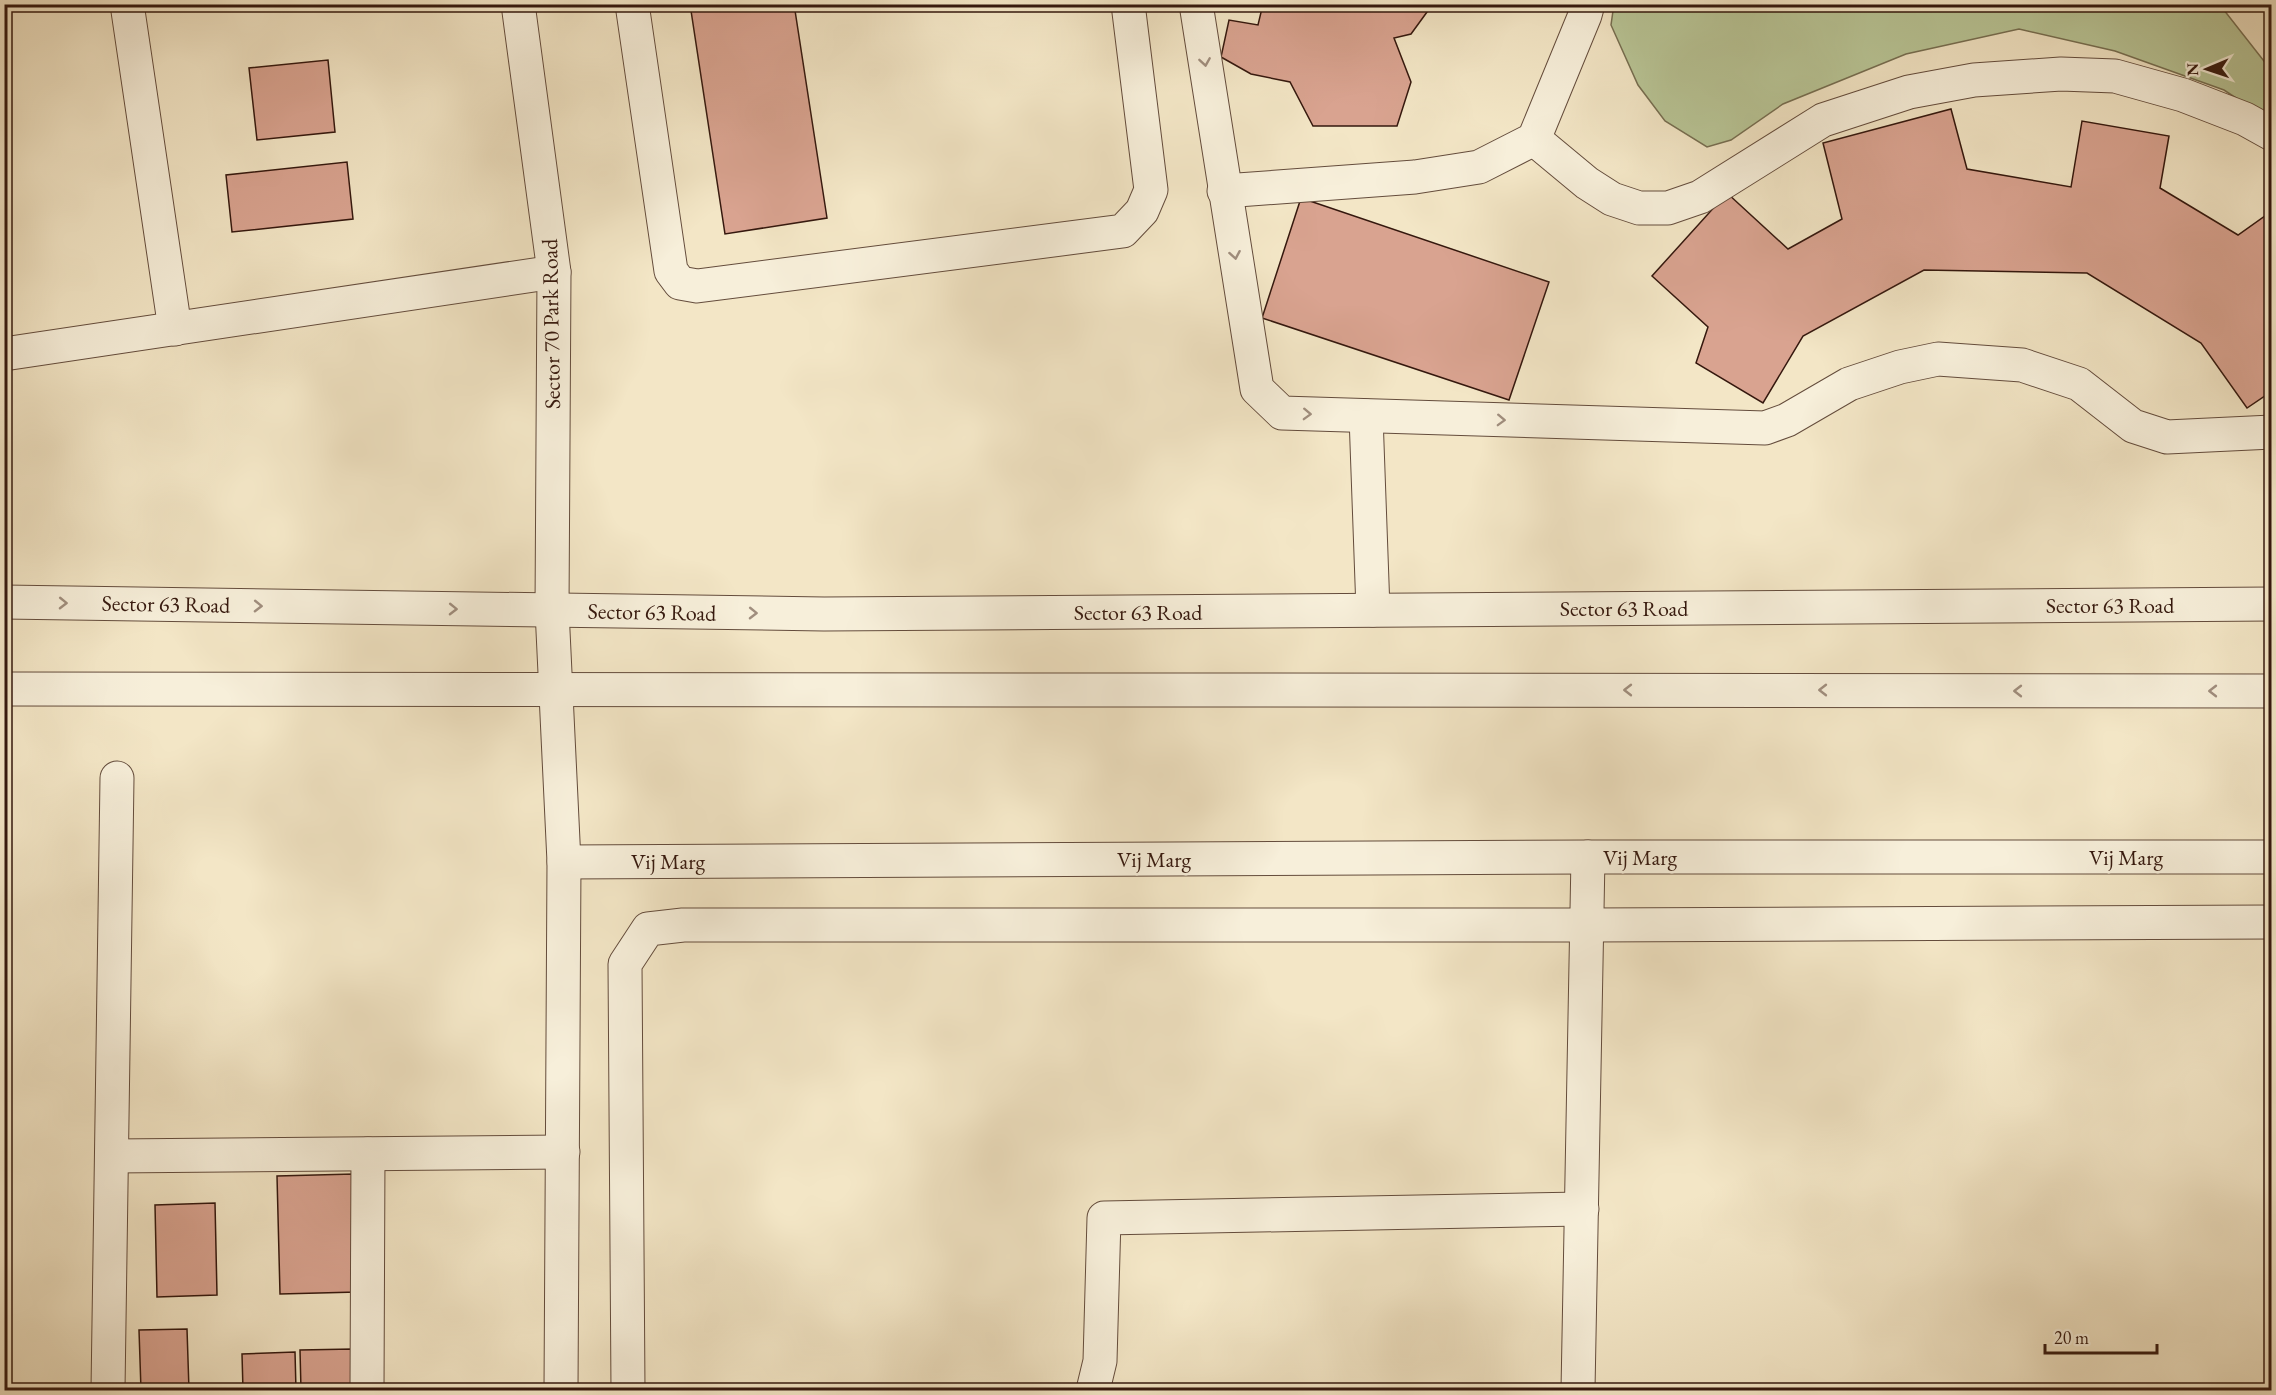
<svg xmlns="http://www.w3.org/2000/svg" width="2276" height="1395" font-family="'EB Garamond',serif">
<rect width="100%" height="100%" fill="#f3e6c6"/>
<filter id="stains"><feTurbulence type="fractalNoise" baseFrequency=".00333" numOctaves="4"/><feColorMatrix values="0 0 0 0 .2 0 0 0 0 .09 0 0 0 0 .02 0 0 0 .5 -.17"/></filter>
<radialGradient id="worn" r=".72"><stop offset=".6" stop-color="#630" stop-opacity="0"/><stop offset="1" stop-color="#630" stop-opacity=".3"/></radialGradient>
<path fill="#b9c697" stroke="#776f52" stroke-width="1.5" d="M1614,4L2220,5L2271,70V121L2224,90L2115,51L2019,29L1906,54L1783,104L1731,140L1707,147L1665,121L1638,85L1611,25Z"/>
<g fill="#d9a390" stroke="#35180e" stroke-width="1.5">
<path d="M690,4H794L827,218L725,234Z"/>
<path d="M1263,4H1425L1427,12L1411,34L1394,38L1411,82L1397,126H1313L1290,82L1251,74L1221,57L1229,20L1258,25Z"/>
<path d="M2266,4H2272V17L2263,10Z"/>
<path d="M328,60L335,132L257,140L249,68Z"/>
<path d="M1951,109L1967,169L2071,187L2082,121L2169,136L2160,188L2238,235L2272,211V391L2247,408L2201,343L2087,273L1924,270L1803,336L1763,403L1696,363L1708,327L1652,276L1727,193L1788,249L1842,219L1823,143Z"/>
<path d="M347,162L353,219L232,232L226,175Z"/>
<path d="M1301,198L1549,282L1509,400L1262,318Z"/>
<path d="M354,1174L357,1292L280,1294L277,1176Z"/>
<path d="M215,1203L217,1295L157,1297L155,1205Z"/>
<path d="M187,1329L189,1390H141L139,1330Z"/>
<path d="M353,1349L354,1390H301L300,1350Z"/>
<path d="M295,1352L296,1390H243L242,1354Z"/>
</g>
<g fill="none" stroke-linecap="round" stroke-linejoin="round">
<g stroke="#644c3c" stroke-width="35">
<g id="minor">
<path d="M127,4L175,329"/>
<path d="M518,4L554,272L552,610L564,862L561,1390"/>
<path d="M632,4L671,271L680,283L697,286L1123,231L1142,211L1151,190L1128,4"/>
<path d="M1196,4L1257,389L1282,413L1765,428L1787,420L1849,384L1900,367L1938,359L2022,365L2079,384L2133,426L2167,437L2272,432"/>
<path d="M1534,139L1587,183L1612,199L1639,208H1668L1700,197L1823,120L1909,92L1974,80L2061,74L2115,76L2183,95L2245,119L2272,134"/>
<path d="M1224,191L1415,177L1479,167L1534,139L1585,15L1588,4"/>
<path d="M4,354L554,272"/>
<path d="M1366,416L1373,610"/>
<path d="M4,602L824,614L2272,604"/>
<path d="M4,689L2272,691"/>
<path d="M564,862L1588,857H2272"/>
<path d="M113,1156L563,1152"/>
<path d="M108,1390L117,778"/>
<path d="M367,1390L368,1154"/>
<path d="M628,1390L625,964L648,929L683,925H1588L2272,922"/>
<path d="M1093,1390L1100,1361L1104,1218L1582,1209"/>
<path d="M1578,1390L1588,857"/>
</g>
</g>
<use href="#minor" stroke="#f7efda" stroke-width="33"/>
</g>
<defs><path id="oneway-chevron" d="M-2-3.5L2.5 0L-2 3.5" fill="none" stroke-width="1.6" stroke-linecap="round" stroke-linejoin="round" transform="scale(1.5)"/></defs>
<g stroke="#a08e7e">
<use href="#oneway-chevron" transform="translate(1205 62) rotate(81)"/>
<use href="#oneway-chevron" transform="translate(1235 255) rotate(80)"/>
<use href="#oneway-chevron" transform="translate(1307 414) rotate(2)"/>
<use href="#oneway-chevron" transform="translate(1501 420) rotate(2)"/>
<use href="#oneway-chevron" transform="translate(63 603) rotate(1)"/>
<use href="#oneway-chevron" transform="translate(258 606) rotate(1)"/>
<use href="#oneway-chevron" transform="translate(453 609) rotate(1)"/>
<use href="#oneway-chevron" transform="translate(753 613) rotate(1)"/>
<use href="#oneway-chevron" transform="translate(1628 690) rotate(-180)"/>
<use href="#oneway-chevron" transform="translate(1823 690) rotate(-180)"/>
<use href="#oneway-chevron" transform="translate(2018 691) rotate(-180)"/>
<use href="#oneway-chevron" transform="translate(2213 691) rotate(-180)"/>
</g>
<g text-anchor="middle" dominant-baseline="central" stroke-width="5" stroke-linejoin="round" paint-order="stroke">
<g font-size="22" fill="#35180e" stroke="#f7efda">
<text transform="translate(551 324) rotate(-91)">Sector 70 Park Road</text>
<text transform="translate(166 604) rotate(1)">Sector 63 Road</text>
<text x="2110" y="605">Sector 63 Road</text>
<text x="1624" y="608">Sector 63 Road</text>
<text transform="translate(652 612) rotate(1)">Sector 63 Road</text>
<text x="1138" y="612">Sector 63 Road</text>
<text x="1640" y="857">Vij Marg</text>
<text x="2126" y="857">Vij Marg</text>
<text x="1154" y="859">Vij Marg</text>
<text x="668" y="861">Vij Marg</text>
</g>
</g>
<rect width="2276" height="1395" fill="none" stroke="#f3e6c6" stroke-width="24"/>
<rect x="6" y="6" width="2264" height="1383" fill="none" stroke="#35180e" stroke-width="3"/>
<rect x="12" y="12" width="2252" height="1371" fill="none" stroke="#35180e" stroke-width="1.5"/>
<g transform="translate(2207 69) rotate(268)" stroke="#f7efda" stroke-width="4.5" paint-order="stroke">
<path d="M0-4.5L10 22L0 15L-10 22Z" fill="#35180e"/>
<text y="-9" font-size="16" font-weight="bold" text-anchor="middle" fill="#35180e">N</text>
</g>
<path d="M2045 1344v9h112v-9" fill="none" stroke="#35180e" stroke-width="3"/>
<text x="2054" y="1344" font-size="18" fill="#35180e" stroke="#f7efda" stroke-width="4.5" paint-order="stroke">20 m</text>
<rect width="100%" height="100%" filter="url(#stains)"/>
<rect width="100%" height="100%" fill="url(#worn)"/>
</svg>
